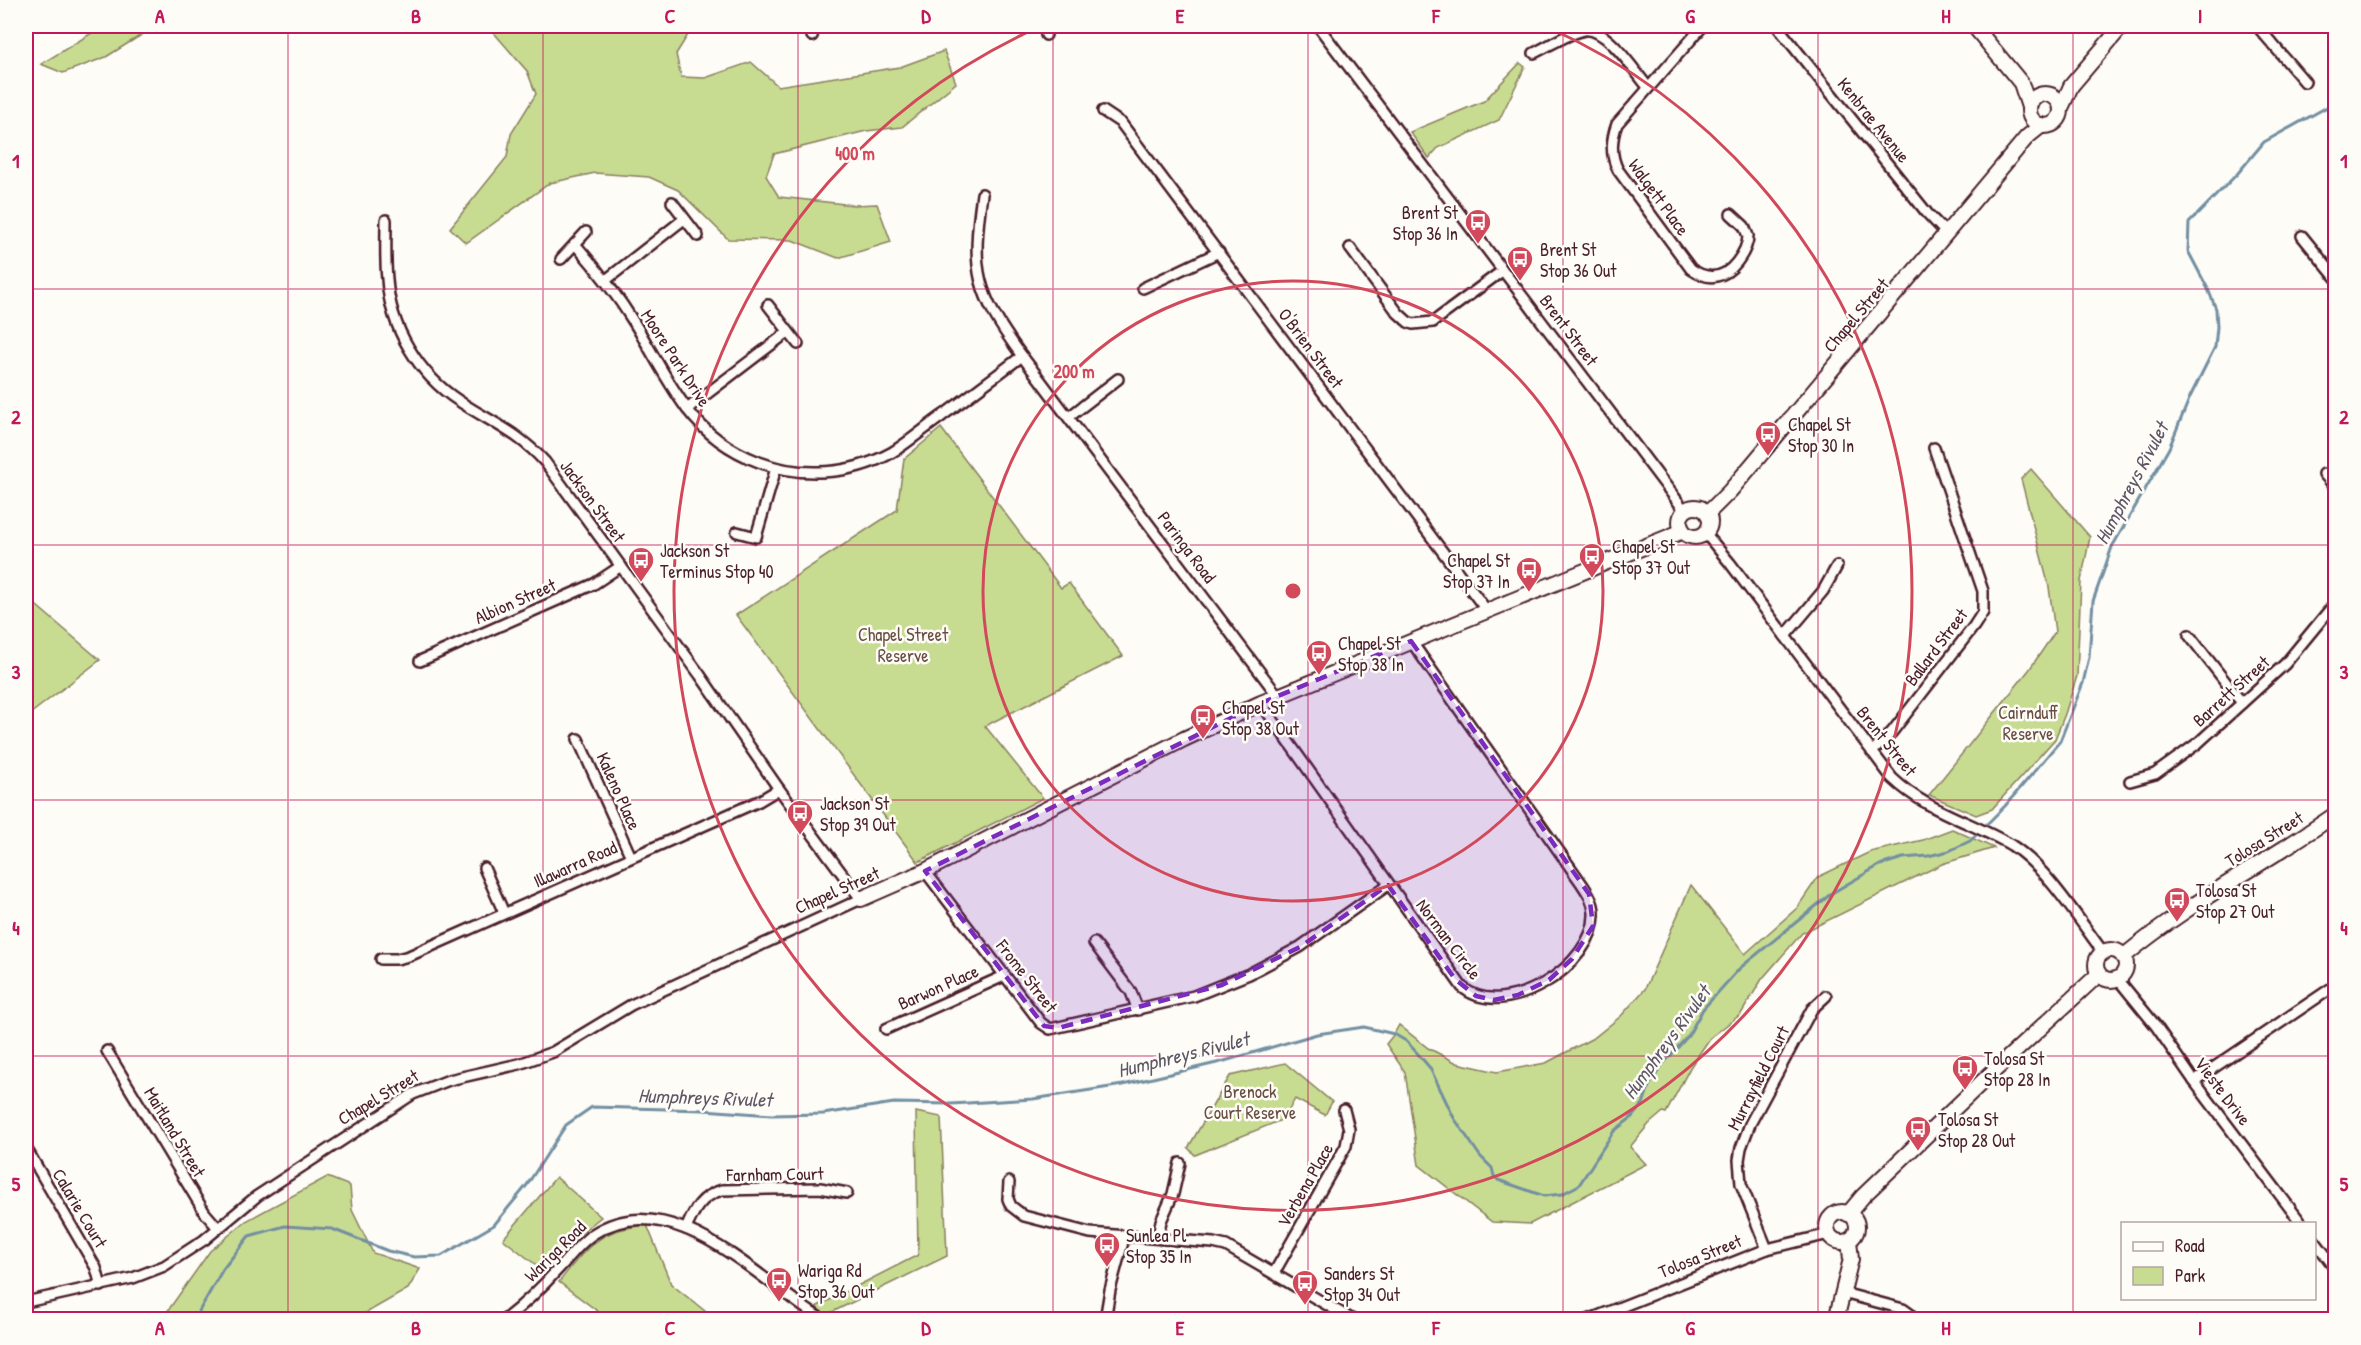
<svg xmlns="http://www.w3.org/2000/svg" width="2361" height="1345" font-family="'Patrick Hand',sans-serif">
<rect width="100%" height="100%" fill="#fdfcf7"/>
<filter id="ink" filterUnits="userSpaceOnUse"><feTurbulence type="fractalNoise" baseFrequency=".0167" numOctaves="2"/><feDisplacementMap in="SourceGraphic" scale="12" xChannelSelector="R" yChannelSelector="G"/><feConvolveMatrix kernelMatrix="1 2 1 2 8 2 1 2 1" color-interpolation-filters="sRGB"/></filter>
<g filter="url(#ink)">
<g fill="#c8dc91" stroke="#897e5e" stroke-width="1.5">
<path d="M103,26H156L106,57L63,73L41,64Z"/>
<path d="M488,26H699L689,33L676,54L681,77L705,78L751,62L778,86L900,67L944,51L956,83L902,127L866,131L774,154L766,176L779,197L854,205L877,204L891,242L838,258L792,240L728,239L678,190L649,177L595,173L550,183L466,243L450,228L507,157L511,134L536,94L527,71Z"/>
<path d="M1520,63L1525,67L1499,120L1438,148L1429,158L1410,132L1484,101Z"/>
<path d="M941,428L1061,588L1069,583L1123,656L985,726L1043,798L918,862L736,615L897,510L904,459Z"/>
<path d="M2031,469L2090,537L2081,581L2077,676L2065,714L2055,739L1992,809L1976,815L1929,795L2029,670L2055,632L2049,587L2021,479Z"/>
<path d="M30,600L100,660L26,717V613Z"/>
<path d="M1952,829L1994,848L1942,864L1802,933L1762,979L1741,1014L1710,1038L1691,1066L1666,1113L1663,1112L1649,1124L1630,1147L1646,1164L1530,1224L1492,1222L1419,1165L1405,1072L1386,1044L1394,1034L1399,1025L1428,1048L1457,1063L1497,1072L1546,1063L1595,1037L1621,1016L1645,989L1691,885L1745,954L1797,908L1818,877L1870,852L1923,840Z"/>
<path d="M1285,1063L1332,1102L1325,1115L1295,1099L1284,1119L1195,1155L1188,1148L1230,1076Z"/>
<path d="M916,1112L941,1117L947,1256L826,1315L816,1307L918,1255Z"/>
<path d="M327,1177L350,1186L352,1210L373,1253L420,1269L408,1289L366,1313L330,1320L162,1319L210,1251L246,1221Z"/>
<path d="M556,1177L601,1217L577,1236L545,1272L503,1239Z"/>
<path d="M647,1225L671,1284L715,1319H608L559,1282C575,1262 592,1237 619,1230C628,1227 638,1226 647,1225Z"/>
</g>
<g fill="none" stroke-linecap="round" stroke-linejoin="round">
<path stroke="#738fa1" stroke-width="3" d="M194,1320L223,1269L249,1236L285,1226L332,1229L388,1251L414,1257L441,1256L494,1225L527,1185L566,1125L592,1107L704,1110L771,1115L823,1114L894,1103L951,1104L1033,1099L1123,1085L1221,1062L1317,1034L1364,1027L1394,1034L1406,1041L1418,1054L1430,1068L1454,1118L1480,1156L1492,1168L1494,1176L1498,1180L1544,1196L1562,1194L1579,1185L1614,1131L1631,1118L1643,1104L1649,1086L1662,1065L1688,1036L1703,1009L1740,968L1832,893L1880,865L1903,858L1928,856L1949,851L1970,841L2005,806L2060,741L2083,683L2089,657L2093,601L2112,547L2169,448L2190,397L2215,347L2217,327L2216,309L2208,289L2188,251L2189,223L2238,173L2264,142L2336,102"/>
<g stroke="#4a1f2b" stroke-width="14">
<g id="street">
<path d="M1044,26L1046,35"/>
<path d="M1318,26L1685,511"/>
<path d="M1703,26L1617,124C1611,140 1610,155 1618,170L1691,269C1708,281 1724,279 1737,262C1743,254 1748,246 1748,236L1744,226L1731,214"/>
<path d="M1777,26L1927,213L1947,234"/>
<path d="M2257,26L2305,82"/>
<path d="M812,36L815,26"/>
<path d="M1534,53C1549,46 1568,33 1584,30C1607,27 1634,71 1648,87"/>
<path d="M1103,111L1121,123L1487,611"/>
<path d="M982,194C971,271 976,293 1022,356L1278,696"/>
<path d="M672,202L698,236"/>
<path d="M2302,236L2336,278"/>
<path d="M575,244C597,269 617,295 635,324C652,352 667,382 687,409C706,434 730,451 759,462C801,478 851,475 891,453C909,442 925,428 942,416C969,396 996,376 1022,356"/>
<path d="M1350,248L1398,313L1408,322L1413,324L1433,322L1502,271"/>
<path d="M561,259L586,232"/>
<path d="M606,280L684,219"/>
<path d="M1143,288L1219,252"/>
<path d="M768,305L798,344"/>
<path d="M687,409L788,332"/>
<path d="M1069,417L1118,379"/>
<path d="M2324,474L2336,488"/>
<path d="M737,532L756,537L776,468"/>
<path d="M1706,534L1730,563L1892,778C1928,812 1970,821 2011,845C2045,866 2079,920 2103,952"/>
<path d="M2189,635L2242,703"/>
<path d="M1785,636L1823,591L1837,566"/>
<path d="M420,661L594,584L621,566"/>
<path d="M1261,703L1462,987C1504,1023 1596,965 1594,913C1594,902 1588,893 1582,884L1411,641"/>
<path d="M578,739L631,857"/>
<path d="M1872,752L1892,732L1974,626L1983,612V591L1934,448"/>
<path d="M2130,781L2155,774L2198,743L2285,664L2336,602"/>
<path d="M484,868L504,913"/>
<path d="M925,871L1041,1023L1050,1029L1194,996L1249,974L1300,947L1388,885"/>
<path d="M1094,943L1131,992L1138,1010"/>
<path d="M381,959H397L409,956L759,801L779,789"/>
<path d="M2117,978L2156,1026L2194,1081L2302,1224"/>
<path d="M886,1029L1004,976"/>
<path d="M107,1051L205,1213L218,1228"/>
<path d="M2194,1081L2336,985"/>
<path d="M26,1148L96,1268L101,1286"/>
<path d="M1009,1182L1008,1199L1011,1206L1024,1216L1090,1233L1213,1243L1226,1246L1353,1320"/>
<path d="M686,1229C694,1210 701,1196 722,1190L820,1188L847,1193"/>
<path d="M1158,1237L1161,1221L1173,1194L1180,1163"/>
<path d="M2314,1240L2336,1269"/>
<path d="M1767,1249L1741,1184L1739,1160L1741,1148L1750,1124L1812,1009L1826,996"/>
<path d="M1274,1273L1346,1146L1349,1129L1344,1110"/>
<path d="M1843,1293L1903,1309L1910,1314L1913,1320"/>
<path d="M26,1302L133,1278L164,1266L204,1240L257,1196L413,1094L449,1080L519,1064L553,1052L631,1005L861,899L779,789L700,675L545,462C518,432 492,423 459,401C419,375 390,328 387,279C385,260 386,240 386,220"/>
<path d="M504,1320C525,1304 543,1286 561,1266C571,1255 581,1242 593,1234C672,1182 760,1282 823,1320"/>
<path d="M1105,1320L1110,1290L1124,1238"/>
<path d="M1588,1320L1767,1249L1829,1234"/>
</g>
</g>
<g stroke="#4a1f2b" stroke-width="18">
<g id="secondary">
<path d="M1974,26L2021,83L2029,107"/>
<circle cx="2045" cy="110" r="16"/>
<path d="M2061,108L2071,86L2122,26"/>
<circle cx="1695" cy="522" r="15"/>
<path d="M1708,513L1730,491L2027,137L2042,125"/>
<path d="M861,899L925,871L1184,739L1261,703L1683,531"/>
<circle cx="2111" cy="965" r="15"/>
<path d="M2123,957C2189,902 2266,863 2336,814"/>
<circle cx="1842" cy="1227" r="15"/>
<path d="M1848,1214L1863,1196L1982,1082L2099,974"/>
<path d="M1836,1320L1851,1259L1849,1241"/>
</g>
</g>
<use href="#street" stroke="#fdfcf7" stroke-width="9"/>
<use href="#secondary" stroke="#fdfcf7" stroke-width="14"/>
</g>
</g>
<path fill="#7b2cbf" fill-opacity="0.2" stroke="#7b2cbf" stroke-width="4.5" stroke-dasharray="12 8" stroke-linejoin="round" d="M1411,641L1589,894L1593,926L1572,959L1549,980L1518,995L1494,1000L1476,996L1455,979L1388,885L1300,947L1222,985L1058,1028L1044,1026L925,871L1261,703Z"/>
<path fill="none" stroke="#c2185b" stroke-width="1.5" stroke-opacity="0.55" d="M288,26V1320M543,26V1320M798,26V1320M1053,26V1320M1308,26V1320M1563,26V1320M1818,26V1320M2073,26V1320M26,289H2336M26,545H2336M26,800H2336M26,1056H2336"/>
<g fill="none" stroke="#d1495b" stroke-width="3">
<circle cx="1293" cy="591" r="310"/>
<path d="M1545 26A619 619 0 1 1 1041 26"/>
</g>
<defs>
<g id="bus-pin" transform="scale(1.35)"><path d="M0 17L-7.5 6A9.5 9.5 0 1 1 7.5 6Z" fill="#d1495b" stroke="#fdfcf7"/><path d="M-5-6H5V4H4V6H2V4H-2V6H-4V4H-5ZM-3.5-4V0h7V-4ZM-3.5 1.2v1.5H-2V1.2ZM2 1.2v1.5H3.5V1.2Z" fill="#fff"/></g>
</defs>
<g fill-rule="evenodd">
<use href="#bus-pin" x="1478" y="222"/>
<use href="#bus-pin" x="1520" y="259"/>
<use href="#bus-pin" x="1768" y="434"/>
<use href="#bus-pin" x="1592" y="556"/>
<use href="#bus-pin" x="641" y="560"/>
<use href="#bus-pin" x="1529" y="570"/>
<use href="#bus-pin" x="1319" y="653"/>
<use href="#bus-pin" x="1203" y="717"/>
<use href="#bus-pin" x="800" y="813"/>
<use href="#bus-pin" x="2177" y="900"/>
<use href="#bus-pin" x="1965" y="1068"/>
<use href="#bus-pin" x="1918" y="1129"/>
<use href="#bus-pin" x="1107" y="1245"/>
<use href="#bus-pin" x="779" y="1280"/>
<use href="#bus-pin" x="1305" y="1283"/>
</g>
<g text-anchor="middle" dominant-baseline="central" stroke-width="5" stroke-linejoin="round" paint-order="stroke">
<g font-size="18" fill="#4a1f2b" stroke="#fdfcf7">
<text transform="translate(1874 120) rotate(51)">Kenbrae Avenue</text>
<text transform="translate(1659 197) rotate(54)">Walgett Place</text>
<text transform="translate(1856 315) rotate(-50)">Chapel Street</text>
<text transform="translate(1569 330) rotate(53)">Brent Street</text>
<text transform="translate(1311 348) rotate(53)">O'Brien Street</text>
<text transform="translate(676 358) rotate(57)">Moore Park Drive</text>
<text transform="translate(593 501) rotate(54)">Jackson Street</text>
<text transform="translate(1187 547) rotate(53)">Paringa Road</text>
<text transform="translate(515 601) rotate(-24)">Albion Street</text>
<text transform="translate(1936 647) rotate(-53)">Ballard Street</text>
<text transform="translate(2231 691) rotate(-42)">Barrett Street</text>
<text transform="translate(1887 741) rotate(51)">Brent Street</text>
<text transform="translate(619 791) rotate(66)">Kaleno Place</text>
<text transform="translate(2264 839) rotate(-32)">Tolosa Street</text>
<text transform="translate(575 864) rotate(-24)">Illawarra Road</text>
<text transform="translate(837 890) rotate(-24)">Chapel Street</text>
<text transform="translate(1449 939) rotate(53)">Norman Circle</text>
<text transform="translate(1027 976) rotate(52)">Frome Street</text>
<text transform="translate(938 987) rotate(-24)">Barwon Place</text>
<text transform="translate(1758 1078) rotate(-63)">Murrayfield Court</text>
<text transform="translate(2223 1091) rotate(53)">Vieste Drive</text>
<text transform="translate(378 1097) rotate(-31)">Chapel Street</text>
<text transform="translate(175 1132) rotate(59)">Maitland Street</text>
<text transform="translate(775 1174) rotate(-1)">Farnham Court</text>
<text transform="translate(1305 1185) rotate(-60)">Verbena Place</text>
<text transform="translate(80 1208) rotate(59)">Calarie Court</text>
<text transform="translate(555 1251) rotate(-45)">Wariga Road</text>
<text transform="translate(1700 1256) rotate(-22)">Tolosa Street</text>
</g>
<g font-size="18" fill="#4a1f2b" stroke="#fdfcf7" text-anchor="start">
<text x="1458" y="212" text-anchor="end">Brent St<tspan x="1458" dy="21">Stop 36 In</tspan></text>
<text x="1540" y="249">Brent St<tspan x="1540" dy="21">Stop 36 Out</tspan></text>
<text x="1788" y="424">Chapel St<tspan x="1788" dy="21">Stop 30 In</tspan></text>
<text x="1612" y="546">Chapel St<tspan x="1612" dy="21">Stop 37 Out</tspan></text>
<text x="660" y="550">Jackson St<tspan x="660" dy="21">Terminus Stop 40</tspan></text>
<text x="1510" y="560" text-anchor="end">Chapel St<tspan x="1510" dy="21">Stop 37 In</tspan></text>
<text x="1338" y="643">Chapel St<tspan x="1338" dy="21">Stop 38 In</tspan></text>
<text x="1222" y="707">Chapel St<tspan x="1222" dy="21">Stop 38 Out</tspan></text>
<text x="820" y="803">Jackson St<tspan x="820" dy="21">Stop 39 Out</tspan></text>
<text x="2196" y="890">Tolosa St<tspan x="2196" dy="21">Stop 27 Out</tspan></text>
<text x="1984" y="1058">Tolosa St<tspan x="1984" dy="21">Stop 28 In</tspan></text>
<text x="1938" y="1119">Tolosa St<tspan x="1938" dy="21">Stop 28 Out</tspan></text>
<text x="1126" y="1235">Sunlea Pl<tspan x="1126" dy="21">Stop 35 In</tspan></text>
<text x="798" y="1270">Wariga Rd<tspan x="798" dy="21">Stop 36 Out</tspan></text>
<text x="1324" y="1273">Sanders St<tspan x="1324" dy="21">Stop 34 Out</tspan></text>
</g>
<g font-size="18" fill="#6a4e44" stroke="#fdfcf7">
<text x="903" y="634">Chapel Street<tspan x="903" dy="21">Reserve</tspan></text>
<text x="2028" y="712">Cairnduff<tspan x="2028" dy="21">Reserve</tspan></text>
<text x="1250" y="1091">Brenock<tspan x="1250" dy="21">Court Reserve</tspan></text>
</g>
<g font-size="20" font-style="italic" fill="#5f5766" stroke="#fdfcf7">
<text transform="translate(2131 483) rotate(-62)">Humphreys Rivulet</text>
<text transform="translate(1666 1042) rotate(-54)">Humphreys Rivulet</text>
<text transform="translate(1183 1054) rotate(-14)">Humphreys Rivulet</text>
<text transform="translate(705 1097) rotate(2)">Humphreys Rivulet</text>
</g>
</g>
<circle cx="1293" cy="591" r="9" fill="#d1495b" stroke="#fdfcf7" stroke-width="3"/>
<g font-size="18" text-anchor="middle" font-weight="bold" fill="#d1495b" stroke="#fdfcf7" stroke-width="5" stroke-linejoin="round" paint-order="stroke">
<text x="855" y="160">400 m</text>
<text x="1074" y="378">200 m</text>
</g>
<rect width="2361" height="1345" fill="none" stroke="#fdfcf7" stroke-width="66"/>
<rect x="2121" y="1222" width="195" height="78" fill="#fdfcf7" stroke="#b5a4a5" stroke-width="1.5"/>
<rect x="2133" y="1242" width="30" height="9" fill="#fdfcf7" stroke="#b5a4a5" stroke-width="1.5"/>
<text x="2175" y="1252" font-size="18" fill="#4a1f2b">Road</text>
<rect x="2133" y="1267" width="30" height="18" fill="#c8dc91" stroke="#b5a4a5" stroke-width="1.5"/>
<text x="2175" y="1282" font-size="18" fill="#4a1f2b">Park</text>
<rect x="33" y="33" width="2295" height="1279" fill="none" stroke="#c2185b" stroke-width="2"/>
<g font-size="20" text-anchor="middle" font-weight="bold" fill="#c2185b">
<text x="160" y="23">A</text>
<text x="416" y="23">B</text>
<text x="670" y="23">C</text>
<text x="926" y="23">D</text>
<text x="1180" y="23">E</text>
<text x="1436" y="23">F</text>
<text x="1690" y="23">G</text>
<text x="1946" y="23">H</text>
<text x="2200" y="23">I</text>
<text x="16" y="168">1</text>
<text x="2344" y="168">1</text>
<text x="16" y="424">2</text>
<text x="2344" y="424">2</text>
<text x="16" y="679">3</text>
<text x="2344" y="679">3</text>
<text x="16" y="935">4</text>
<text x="2344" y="935">4</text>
<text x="16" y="1191">5</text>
<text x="2344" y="1191">5</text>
<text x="160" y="1335">A</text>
<text x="416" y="1335">B</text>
<text x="670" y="1335">C</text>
<text x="926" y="1335">D</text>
<text x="1180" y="1335">E</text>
<text x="1436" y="1335">F</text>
<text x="1690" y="1335">G</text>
<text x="1946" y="1335">H</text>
<text x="2200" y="1335">I</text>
</g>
</svg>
